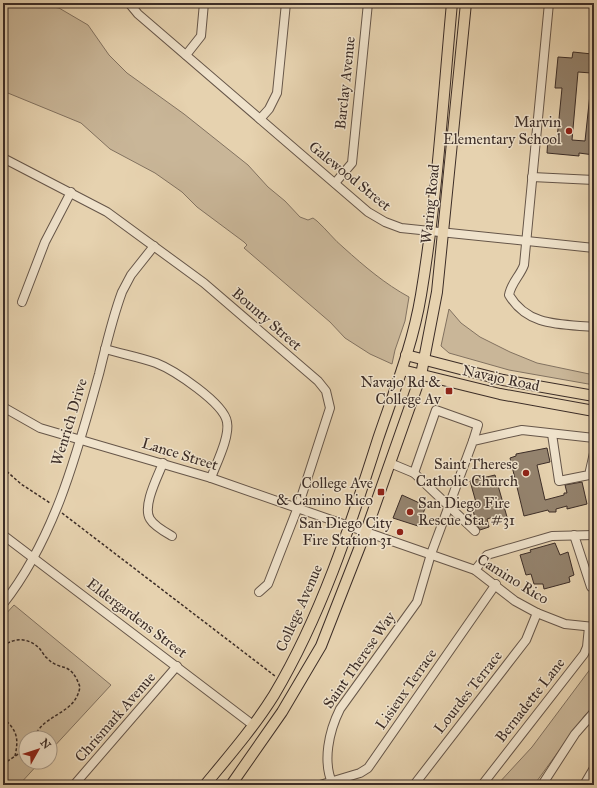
<svg xmlns="http://www.w3.org/2000/svg" width="597" height="788" font-family="'IM FELL Great Primer',serif">
<rect width="100%" height="100%" fill="#e6d2af"/>
<filter id="stains"><feTurbulence type="fractalNoise" baseFrequency=".005" numOctaves="4"/><feColorMatrix values="0 0 0 0 .2 0 0 0 0 .09 0 0 0 0 .02 0 0 0 .5 -.17"/></filter>
<radialGradient id="worn" r=".72"><stop offset=".6" stop-color="#630" stop-opacity="0"/><stop offset="1" stop-color="#630" stop-opacity=".3"/></radialGradient>
<g fill="#c9b698" stroke="#827260">
<path d="M3,3H29L59,8L88,25L109,55L127,73L184,114L248,165L268,187L285,201L300,217L308,220L313,218L317,221C327,230 334,240 344,248C364,266 385,284 409,297L405,321L395,350L392,364L370,354L345,338L330,322L244,248L247,245L244,242L197,207L182,192L155,173L110,149L81,123L3,91Z"/>
<path d="M449,309L461,323L480,337L510,352L537,363L594,375V385L509,370L449,353L441,346Z"/>
<path d="M14,605L111,685L50,751V738H26V762H40L19,785H3V617Z"/>
<path d="M594,664V707L585,715L534,785H497L532,747Z"/>
</g>
<g fill="#94836e" stroke="#3c2d27">
<path d="M573,52L592,54L591,73L578,72L572,140L585,141L590,94H594V155L579,153V156L547,153L548,138L557,139L562,88H555L558,57L572,58Z"/>
<path d="M547,448L550,462L537,465L545,500L564,495V493H567L565,485L582,482L587,504L567,509V506L556,509V512H549L548,510L524,516L510,458L516,456V454Z"/>
<path d="M495,475L507,517L498,520L497,516L487,519L489,527L480,530L477,525L472,507L477,506L470,481Z"/>
<path d="M402,495L426,506L418,526L393,518Z"/>
<path d="M555,543L560,555L568,552L574,575L569,577L570,582L544,589L543,584H534L531,574L526,575L520,555L531,552L530,550Z"/>
</g>
<g fill="none" stroke-linecap="round" stroke-linejoin="round">
<g stroke="#665649" stroke-width="10">
<g id="minor">
<path d="M129,3L138,14L368,212L385,222L401,228L594,248"/>
<path d="M549,3L524,265C520,276 511,283 509,295C528,327 561,324 594,327"/>
<path d="M186,55L201,36L204,3"/>
<path d="M260,119L269,109L277,93L286,3"/>
<path d="M3,158L107,212L204,283L318,381L326,391L330,408L298,507L268,584L259,592"/>
<path d="M532,177L594,180"/>
<path d="M335,183L352,163L368,3"/>
<path d="M22,302L45,242L71,192"/>
<path d="M105,349C122,354 139,357 156,363C174,370 224,403 227,422C230,437 216,464 211,478"/>
<path d="M3,407L40,428L211,478L475,570L515,601L537,613L565,624L594,627"/>
<path d="M552,434L559,481L589,475L594,453"/>
<path d="M163,463C158,476 142,506 150,519C154,526 165,532 172,536"/>
<path d="M390,463L414,473L475,531"/>
<path d="M414,473L436,410L478,425L473,441"/>
<path d="M3,535L253,725"/>
<path d="M574,535L591,587L594,586"/>
<path d="M475,570L487,555L552,536L594,535"/>
<path d="M3,604C55,538 77,453 99,374C106,346 112,319 122,292L131,275L154,246"/>
<path d="M74,785L177,666"/>
<path d="M320,785L360,773L368,768L496,584"/>
<path d="M333,785C322,762 329,731 340,709L417,602L431,554L473,441L522,430L594,438"/>
<path d="M414,785L526,640L537,613"/>
<path d="M482,785L584,654L587,647L589,627"/>
<path d="M542,785L575,734L594,712"/>
<path d="M584,785L594,768"/>
</g>
</g>
<g stroke="#3c2d27" stroke-width="12">
<g id="major">
<path d="M406,355L503,380L594,396"/>
<path d="M402,370L500,394L594,411"/>
<path d="M205,785C229,756 254,727 274,695C321,616 350,527 378,439C394,392 413,344 421,295C437,199 443,100 452,3"/>
<path d="M231,785L282,712L321,646L366,531L421,375L437,292L466,3"/>
</g>
</g>
<g stroke="#3c2d27" stroke-width="1.5" stroke-dasharray="3 2" stroke-linecap="butt">
<path d="M3,468L21,484L50,503"/>
<path d="M62,513L275,676"/>
<path d="M3,646C15,637 29,638 39,648C42,651 44,656 47,658C61,673 70,659 80,687C76,708 60,711 45,723C40,727 36,733 33,738"/>
<path d="M3,718C17,730 19,738 15,756"/>
<path d="M3,764L26,749"/>
</g>
<use href="#minor" stroke="#efe2cb" stroke-width="8"/>
<use href="#major" stroke="#e6d2af" stroke-width="10"/>
</g>
<g fill="#8f2418" stroke="#efe2cb" stroke-width="1.5">
<circle cx="569" cy="131" r="4"/>
<rect x="445" y="387" width="8" height="8" rx="2"/>
<circle cx="526" cy="473" r="4"/>
<rect x="377" y="488" width="8" height="8" rx="2"/>
<circle cx="410" cy="512" r="4"/>
<circle cx="400" cy="532" r="4"/>
</g>
<g text-anchor="middle" dominant-baseline="central" stroke-width="3" stroke-linejoin="round" paint-order="stroke">
<g font-size="15" fill="#3c2d27" stroke="#efe2cb">
<text transform="translate(345 83) rotate(-84)">Barclay Avenue</text>
<text transform="translate(350 176) rotate(39)">Galewood Street</text>
<text transform="translate(430 204) rotate(-84)">Waring Road</text>
<text transform="translate(267 319) rotate(41)">Bounty Street</text>
<text transform="translate(501 378) rotate(12)">Navajo Road</text>
<text transform="translate(69 422) rotate(-73)">Wenrich Drive</text>
<text transform="translate(180 454) rotate(17)">Lance Street</text>
<text transform="translate(513 579) rotate(32)">Camino Rico</text>
<text transform="translate(299 608) rotate(-66)">College Avenue</text>
<text transform="translate(137 618) rotate(37)">Eldergardens Street</text>
<text transform="translate(359 660) rotate(-55)">Saint Therese Way</text>
<text transform="translate(406 689) rotate(-55)">Lisieux Terrace</text>
<text transform="translate(468 692) rotate(-52)">Lourdes Terrace</text>
<text transform="translate(530 700) rotate(-52)">Bernadette Lane</text>
<text transform="translate(115 717) rotate(-49)">Chrismark Avenue</text>
</g>
<g font-size="15" fill="#3c2d27" stroke="#efe2cb" text-anchor="end">
<text x="561" y="122">Marvin<tspan x="561" dy="17">Elementary School</tspan></text>
<text x="441" y="382">Navajo Rd &amp;<tspan x="441" dy="17">College Av</tspan></text>
<text x="518" y="464">Saint Therese<tspan x="518" dy="17">Catholic Church</tspan></text>
<text x="373" y="483">College Ave<tspan x="373" dy="17">&amp; Camino Rico</tspan></text>
<text x="418" y="503" text-anchor="start">San Diego Fire<tspan x="418" dy="17">Rescue Sta. #31</tspan></text>
<text x="392" y="523">San Diego City<tspan x="392" dy="17">Fire Station 31</tspan></text>
</g>
</g>
<rect width="597" height="788" fill="none" stroke="#e6d2af" stroke-width="16"/>
<rect x="4" y="4" width="589" height="780" fill="none" stroke="#3c2d27" stroke-width="2"/>
<rect x="8" y="8" width="581" height="772" fill="none" stroke="#3c2d27"/>
<g transform="translate(38 750) rotate(51)"><circle r="19" fill="#efe2cb" stroke="#a79a89"/>
<path d="M0-3L7 15L0 10L-7 15Z" fill="#8f2418"/>
<text y="-6" font-size="11" font-weight="bold" text-anchor="middle" fill="#3c2d27">N</text>
</g>
<rect width="100%" height="100%" filter="url(#stains)"/>
<rect width="100%" height="100%" fill="url(#worn)"/>
</svg>
